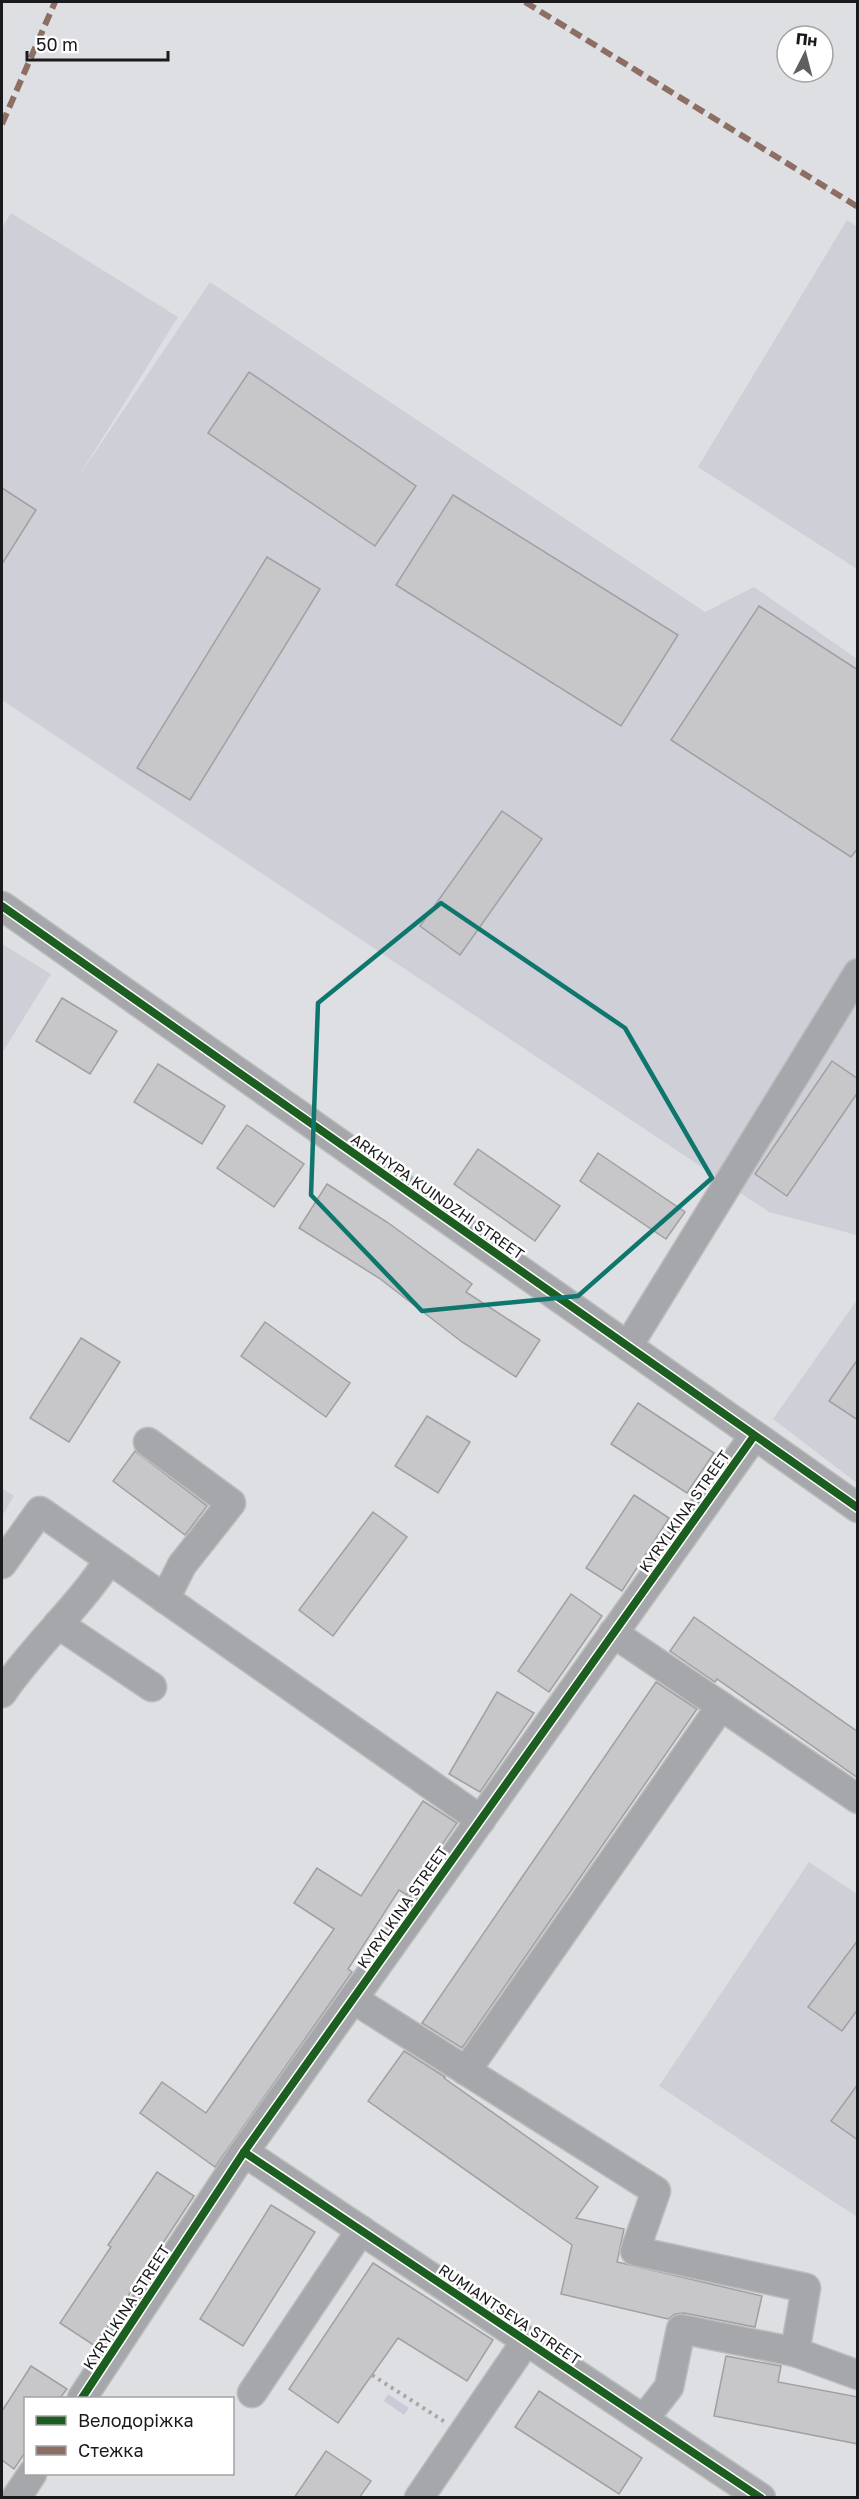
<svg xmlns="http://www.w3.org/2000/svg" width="859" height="2499" font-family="'Golos Text',sans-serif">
<rect width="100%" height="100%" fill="#dedfe2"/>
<g fill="#cecfd7">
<path d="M11,213L178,317L77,479L210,282L705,612L754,587L857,659V1235L769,1212L2,700V228Z"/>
<path d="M847,220L858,227L857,569L698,467Z"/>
<path d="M2,944L51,974L2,1053Z"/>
<path d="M857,1300V1483L773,1419Z"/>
<path d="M2,1488L14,1496L2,1516Z"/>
<path d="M809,1862L857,1894V2217L659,2086Z"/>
</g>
<path fill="#c9cbd8" d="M388,2394L409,2408L404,2415L384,2401Z"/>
<g fill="#c7c7ca" stroke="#a0a0a2" stroke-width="1.5">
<path d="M249,372L416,486L375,546L208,433Z"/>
<path d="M2,488L36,510L2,564Z"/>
<path d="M453,495L678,635L621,726L396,585Z"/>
<path d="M267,557L320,589L190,800L137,768Z"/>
<path d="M759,606L858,670V848L851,857L671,740Z"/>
<path d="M502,811L542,839L460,955L420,926Z"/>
<path d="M62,998L117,1031L90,1074L36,1041Z"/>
<path d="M832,1061L858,1079V1092L787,1196L755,1174Z"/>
<path d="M158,1064L225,1106L202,1144L134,1102Z"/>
<path d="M247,1125L304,1164L274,1207L217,1168Z"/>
<path d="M478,1149L560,1206L535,1241L454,1184Z"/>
<path d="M598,1153L685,1212L666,1239L580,1181Z"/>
<path d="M327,1184L387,1222L472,1284L466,1292L540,1340L516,1377L462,1342L379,1278L299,1228Z"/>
<path d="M265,1322L350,1383L326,1417L241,1356Z"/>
<path d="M81,1338L120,1362L69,1442L30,1418Z"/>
<path d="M858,1359V1420L829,1401Z"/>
<path d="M638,1403L714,1453L687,1493L611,1444Z"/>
<path d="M427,1416L470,1442L438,1493L395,1466Z"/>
<path d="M135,1451L207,1506L185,1535L113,1481Z"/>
<path d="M634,1495L669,1518L622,1591L586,1568Z"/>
<path d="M373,1512L407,1537L333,1636L299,1610Z"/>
<path d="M571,1594L602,1616L549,1692L518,1671Z"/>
<path d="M694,1617L858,1732V1778L717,1679L715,1682L670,1651Z"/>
<path d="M656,1682L697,1709L462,2048L422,2023Z"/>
<path d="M497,1692L534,1713L480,1792L449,1774Z"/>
<path d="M423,1801L457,1823L407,1895L399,1890L348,1969L352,1972L215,2167L140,2113L162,2082L206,2113L334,1929L294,1903L317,1868L361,1896Z"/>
<path d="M858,1940V2009L842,2031L808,2007Z"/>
<path d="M404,2051L445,2077L444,2078L598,2187L576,2218L624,2229L617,2262L762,2296L755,2327L684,2313L675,2314L668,2319L561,2294L572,2245L368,2101Z"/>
<path d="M858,2084V2140L831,2121Z"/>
<path d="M157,2172L194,2196L95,2346L60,2323L111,2247L108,2245Z"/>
<path d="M271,2205L315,2232L243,2346L200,2319Z"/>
<path d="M373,2263L493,2340L467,2381L398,2338L338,2423L289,2389Z"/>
<path d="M726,2356L781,2366L778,2382L858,2397V2444L714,2416Z"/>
<path d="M31,2366L67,2389L60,2398H26V2451L14,2469L2,2460V2411Z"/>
<path d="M539,2391L642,2458L619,2494L515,2427Z"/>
<path d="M326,2451L371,2481L359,2498H294Z"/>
</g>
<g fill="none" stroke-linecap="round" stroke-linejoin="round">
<g stroke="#bcbcbe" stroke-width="31">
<g id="minor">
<path d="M2,906L858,1508"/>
<path d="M628,1346L858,973"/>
<path d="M148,1442L231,1503L182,1565L165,1599"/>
<path d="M2,1564L40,1511L481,1820"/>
<path d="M58,1624L152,1687"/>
<path d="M2,1693C34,1646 78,1608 109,1560"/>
<path d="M721,1706L858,1799"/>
<path d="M353,1999L656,2191L635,2251L806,2288L795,2352L858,2375"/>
<path d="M466,2071L721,1706L613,1633"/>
<path d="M244,2152L761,2498"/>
<path d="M252,2393L361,2230"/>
<path d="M82,2398L244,2152L754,1436"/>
<path d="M644,2419L669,2387L681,2329L795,2352"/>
<path d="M16,2498L32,2474"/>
<path d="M419,2498L526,2341"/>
</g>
</g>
<path stroke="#a7a7aa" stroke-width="4" stroke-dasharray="3 4.5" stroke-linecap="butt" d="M372,2375L445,2422"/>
<use href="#minor" stroke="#a6a7ab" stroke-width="28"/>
<g stroke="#8d6e63" stroke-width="6" stroke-dasharray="12 6" stroke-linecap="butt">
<path d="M525,2L858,207"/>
<path d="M2,124L55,2"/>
</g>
<g stroke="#fff" stroke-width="11">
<g id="cycleway">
<path d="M2,906L858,1508"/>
<path d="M244,2152L761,2498"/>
<path d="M82,2398L244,2152L754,1436"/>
</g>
</g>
<use href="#cycleway" stroke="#1b5e20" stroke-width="8"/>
</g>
<path fill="none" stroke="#0f766e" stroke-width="4.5" stroke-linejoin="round" d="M441,903L625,1028L712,1178L578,1296L422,1311L311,1195L318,1003Z"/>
<g text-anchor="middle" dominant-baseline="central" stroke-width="5" stroke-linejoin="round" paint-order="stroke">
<g font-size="15" fill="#1a1a1c" stroke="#fff">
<text transform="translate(438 1196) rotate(35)">ARKHYPA KUINDZHI STREET</text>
<text transform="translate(684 1511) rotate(-55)">KYRYLKINA STREET</text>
<text transform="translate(402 1907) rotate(-55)">KYRYLKINA STREET</text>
<text transform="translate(126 2307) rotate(-57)">KYRYLKINA STREET</text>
<text transform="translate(510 2314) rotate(34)">RUMIANTSEVA STREET</text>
</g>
</g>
<rect width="859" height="2499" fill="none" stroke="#1a1a1c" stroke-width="6"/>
<rect x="24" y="2397" width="210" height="78" fill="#ffffff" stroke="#a3a3a4" stroke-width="1.5"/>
<rect x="36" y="2416" width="30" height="9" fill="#1b5e20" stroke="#a3a3a4" stroke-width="1.5"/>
<text x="78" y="2427" font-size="18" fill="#1a1a1c">Велодоріжка</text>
<rect x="36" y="2446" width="30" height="9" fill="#8d6e63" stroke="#a3a3a4" stroke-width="1.5"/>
<text x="78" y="2457" font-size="18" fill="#1a1a1c">Стежка</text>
<g transform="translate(805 54) rotate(6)"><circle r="28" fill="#ffffff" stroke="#a3a3a4" stroke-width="1.5"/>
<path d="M0-4.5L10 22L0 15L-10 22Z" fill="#5f5f61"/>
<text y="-9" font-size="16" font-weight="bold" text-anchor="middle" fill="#1a1a1c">Пн</text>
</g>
<path d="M27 51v9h141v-9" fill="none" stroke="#1a1a1c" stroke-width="3"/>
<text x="36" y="51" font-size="18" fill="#1a1a1c" stroke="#ffffff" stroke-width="4.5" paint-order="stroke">50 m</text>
</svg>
